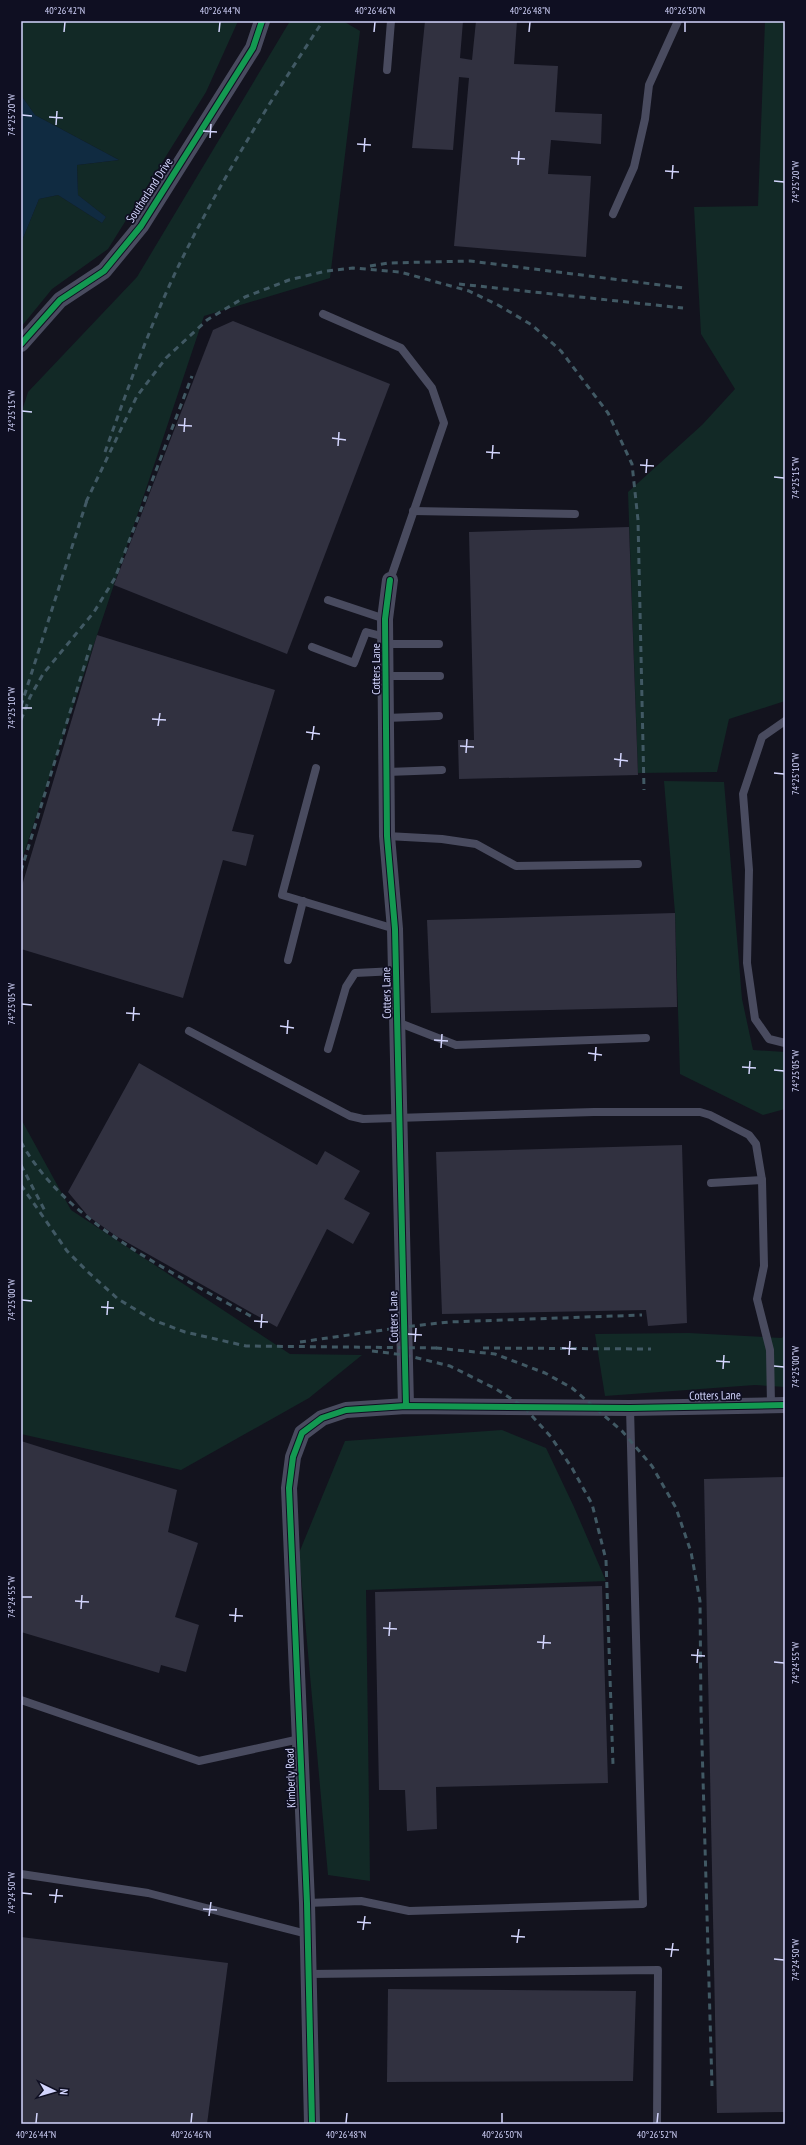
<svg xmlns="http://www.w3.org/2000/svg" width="806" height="2145" font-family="'PT Sans Narrow',sans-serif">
<rect width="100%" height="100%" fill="#13131e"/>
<g fill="#122926">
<path d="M21,21H238L206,92L108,249L52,289L21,327V243L39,199L58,195L102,223L106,217L78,195L77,165L119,160L35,115L21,95Z"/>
<path d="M290,21H343L360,31L330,278L204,316L21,862V414L28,392L137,277Z"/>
<path d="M765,21H785V701L729,719L717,772L638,773L628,492L702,425L735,389L701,334L694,207L758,206Z"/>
<path d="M664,781L724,782L742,999L753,1050L785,1052V1109L763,1115L680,1074L675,913Z"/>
<path d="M21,1119L71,1210L290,1354L362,1355L309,1398L181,1470L21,1434Z"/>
<path d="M689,1333L782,1338L785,1334V1387L755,1385L605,1396L595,1334Z"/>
<path d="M502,1430L546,1448L574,1507L606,1581L366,1590L370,1881L328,1875L299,1553L345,1441Z"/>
</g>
<path fill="#102b41" d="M21,95L35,115L119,160L77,165L78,195L106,217L102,223L58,195L39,199L21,243Z"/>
<g fill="#313140">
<path d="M425,21H463L460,58L472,60L476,21H517L514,64L558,66L555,112L602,114L601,144L551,140L548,174L591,176L586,257L454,246L469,78L459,77L453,150L412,148Z"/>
<path d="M233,321L390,384L287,654L114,585L213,330Z"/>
<path d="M629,527L638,775L459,779L458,740H474L469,532Z"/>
<path d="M97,635L275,690L232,831L254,835L246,866L223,860L183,998L21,949V889Z"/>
<path d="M675,913L677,1007L431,1013L427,920Z"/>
<path d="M139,1063L317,1165L325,1151L360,1171L344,1199L370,1213L353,1244L327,1229L277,1327L116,1236L88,1216L68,1192Z"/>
<path d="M682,1145L687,1323L648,1326L646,1310L442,1314L436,1152Z"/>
<path d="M21,1441L177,1490L168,1532L198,1543L175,1617L199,1625L186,1672L161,1665L159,1673L21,1632Z"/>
<path d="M785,1477V2112L717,2113L704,1479Z"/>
<path d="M602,1586L608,1783L436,1787L437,1829L407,1831L405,1790H379L375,1592Z"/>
<path d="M21,1937L228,1963L207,2124H21Z"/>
<path d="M388,1989L636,1991L633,2081L387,2082Z"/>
</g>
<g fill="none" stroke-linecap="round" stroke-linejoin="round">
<g stroke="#494b5f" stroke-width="8">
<path d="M387,70L391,21"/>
<path d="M613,214L634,167L645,119L649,85L678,21"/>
<path d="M323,314L401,348L432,388L444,423L390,580"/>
<path d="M413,511L575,514"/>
<path d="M328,600L385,619"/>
<path d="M385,644H439"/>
<path d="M312,647L354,663L366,632L385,637"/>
<path d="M386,676H440"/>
<path d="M386,718L439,716"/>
<path d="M785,721L762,737L743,794L749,870L747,963L755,1019L769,1039L785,1043"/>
<path d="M316,768L282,895L395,929"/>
<path d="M387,772L442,770"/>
<path d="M387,836L442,839L476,844L516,866L638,864"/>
<path d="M288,960L303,901"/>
<path d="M397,1022L456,1045L646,1038"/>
<path d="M189,1031L350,1116L363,1119L594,1112H700L710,1115L749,1135L756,1144L762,1180L764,1266L757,1299L770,1350L771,1405"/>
<path d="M328,1049L346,987L355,973L396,971"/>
<path d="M711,1183L762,1180"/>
<path d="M21,1700L199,1761L300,1739"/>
<path d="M21,1874L148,1893L307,1934"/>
<path d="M307,1903L361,1901L409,1911L643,1904L630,1408"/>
<path d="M308,1974L658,1970L657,2124"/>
</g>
<g stroke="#494b5f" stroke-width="16">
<path d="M21,344L60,300L104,271L141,226L253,48L262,21"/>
<path d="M390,580L385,619L387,836L395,929L406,1406"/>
<path d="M312,2124L307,1903L289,1488L293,1457L302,1433L322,1418L346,1410L406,1406L630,1408L785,1405"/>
</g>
<g stroke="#415964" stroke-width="3" stroke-dasharray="6 5" stroke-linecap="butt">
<path d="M370,266L388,263L470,261L684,288"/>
<path d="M459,284L683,308"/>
<path d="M105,452C127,391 149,328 177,269C219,183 270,101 323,21"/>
<path d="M86,502L137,396L166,358L207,320L245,297L289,280L326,271L353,268L400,272L469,291L498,305L532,325L561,351L608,413L632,464L638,520L644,790"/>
<path d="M21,706L88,497"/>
<path d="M21,720L30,697L43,674L94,612L115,578L192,376"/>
<path d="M21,871L92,641"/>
<path d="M21,1142C66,1224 175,1273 254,1318"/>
<path d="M21,1165L45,1211"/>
<path d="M21,1185L67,1251L88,1272L118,1299L153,1320L185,1332L246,1346L441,1348"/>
<path d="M300,1342L404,1327L449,1322L642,1315"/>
<path d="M436,1348L495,1354L545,1373L572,1388L622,1431L652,1466L676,1508L691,1552L700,1601L701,1710L712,2086"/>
<path d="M483,1348L651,1349"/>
<path d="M372,1351L405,1355L450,1366L496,1389L524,1407L551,1437L572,1468L592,1504L606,1560L613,1765"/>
</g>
<g stroke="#0f0f22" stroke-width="8">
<g id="cycleway">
<path d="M21,344L60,300L104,271L141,226L253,48L262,21"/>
<path d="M390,580L385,619L387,836L395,929L406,1406"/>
<path d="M312,2124L307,1903L289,1488L293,1457L302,1433L322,1418L346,1410L406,1406L630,1408L785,1405"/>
</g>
</g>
<use href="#cycleway" stroke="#139951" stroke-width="6"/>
</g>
<path fill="none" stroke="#d3d5fd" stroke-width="1.5" d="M64,32L65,22M219,32L220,22M374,32L375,22M529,32L530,22M685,32V22M22,115L32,116M49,117L63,118M56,125L57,111M203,131L217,132M210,138L211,124M357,144L371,145M364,152L365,138M511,158L525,159M518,165L519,151M665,171L679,172M672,179L673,165M774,181L784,182M22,411L32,412M178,425L192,426M184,432L185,418M332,438L346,440M338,446L339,432M486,452L500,453M492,459L493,445M640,465L654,466M646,473L647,459M774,477L784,478M22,708H32M152,719L166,720M158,726L160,713M306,732L320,734M312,740L314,726M460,746L474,747M466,753L467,739M614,759L628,761M620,767L621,753M774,773L784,774M22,1004L32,1005M126,1013L140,1014M133,1021L134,1007M280,1026L294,1028M287,1034L288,1020M434,1040L448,1041M441,1048L442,1034M588,1053L602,1055M595,1061L596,1047M742,1067L756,1068M774,1070L784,1071M749,1074L750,1061M22,1300L32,1301M101,1307L114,1308M107,1315L108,1301M254,1321L268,1322M261,1328L262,1314M408,1334L422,1335M415,1342L416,1328M562,1348L576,1349M569,1355L570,1341M716,1361L730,1362M774,1366L784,1367M723,1369L724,1355M22,1597H32M75,1601L89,1602M81,1609L82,1595M229,1615L243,1616M235,1622L236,1608M383,1628L397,1629M389,1636L390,1622M537,1642L551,1643M543,1649L544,1635M691,1655L705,1656M774,1662L784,1663M697,1663L698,1649M22,1893L32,1894M49,1895L63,1896M55,1903L57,1889M203,1909L217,1910M209,1916L211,1902M357,1922L371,1923M363,1930L365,1916M511,1936L525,1937M517,1943L519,1929M665,1949L679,1950M671,1957L673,1943M774,1959L784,1960M36,2123L37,2113M191,2123L192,2113M346,2123L347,2113M502,2123V2113M657,2123L658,2113"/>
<g text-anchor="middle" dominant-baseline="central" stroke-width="3.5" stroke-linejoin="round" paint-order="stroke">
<g font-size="12" fill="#d3d5fd" stroke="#0f0f22">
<text transform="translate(149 190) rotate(-57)">Southerland Drive</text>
<text transform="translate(375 669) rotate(-90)">Cotters Lane</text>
<text transform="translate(386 993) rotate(-91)">Cotters Lane</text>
<text transform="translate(393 1317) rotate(-91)">Cotters Lane</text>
<text transform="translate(715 1395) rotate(-1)">Cotters Lane</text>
<text transform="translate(290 1778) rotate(-92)">Kimberly Road</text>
</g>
</g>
<rect width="806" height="2145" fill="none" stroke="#0f0f22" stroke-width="44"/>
<g transform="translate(54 2091) rotate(95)" stroke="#0f0f22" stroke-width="3" paint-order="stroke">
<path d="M0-3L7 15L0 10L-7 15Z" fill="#d3d5fd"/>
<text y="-6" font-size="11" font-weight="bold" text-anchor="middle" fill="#d3d5fd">N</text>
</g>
<rect x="22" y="22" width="762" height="2101" fill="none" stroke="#d3d5fd" stroke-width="1.5"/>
<g font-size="10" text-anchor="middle" fill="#d3d5fd">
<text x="65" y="14">40°26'42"N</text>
<text x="220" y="14">40°26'44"N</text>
<text x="375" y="14">40°26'46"N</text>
<text x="530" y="14">40°26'48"N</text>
<text x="685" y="14">40°26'50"N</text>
<text transform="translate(11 115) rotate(-90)" y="4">74°25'20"W</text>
<text transform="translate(795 182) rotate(-90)" y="4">74°25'20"W</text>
<text transform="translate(11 411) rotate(-90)" y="4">74°25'15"W</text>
<text transform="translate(795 478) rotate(-90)" y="4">74°25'15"W</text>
<text transform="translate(11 708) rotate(-90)" y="4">74°25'10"W</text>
<text transform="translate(795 774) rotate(-90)" y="4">74°25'10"W</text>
<text transform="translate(11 1004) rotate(-90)" y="4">74°25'05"W</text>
<text transform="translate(795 1071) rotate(-90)" y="4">74°25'05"W</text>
<text transform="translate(11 1300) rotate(-90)" y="4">74°25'00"W</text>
<text transform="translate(795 1367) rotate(-90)" y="4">74°25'00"W</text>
<text transform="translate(11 1597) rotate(-90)" y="4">74°24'55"W</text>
<text transform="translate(795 1663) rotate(-90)" y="4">74°24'55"W</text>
<text transform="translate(11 1893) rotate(-90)" y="4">74°24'50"W</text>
<text transform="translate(795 1960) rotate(-90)" y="4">74°24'50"W</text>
<text x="36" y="2138">40°26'44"N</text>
<text x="191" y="2138">40°26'46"N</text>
<text x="346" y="2138">40°26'48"N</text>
<text x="502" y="2138">40°26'50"N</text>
<text x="657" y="2138">40°26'52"N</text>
</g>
</svg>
